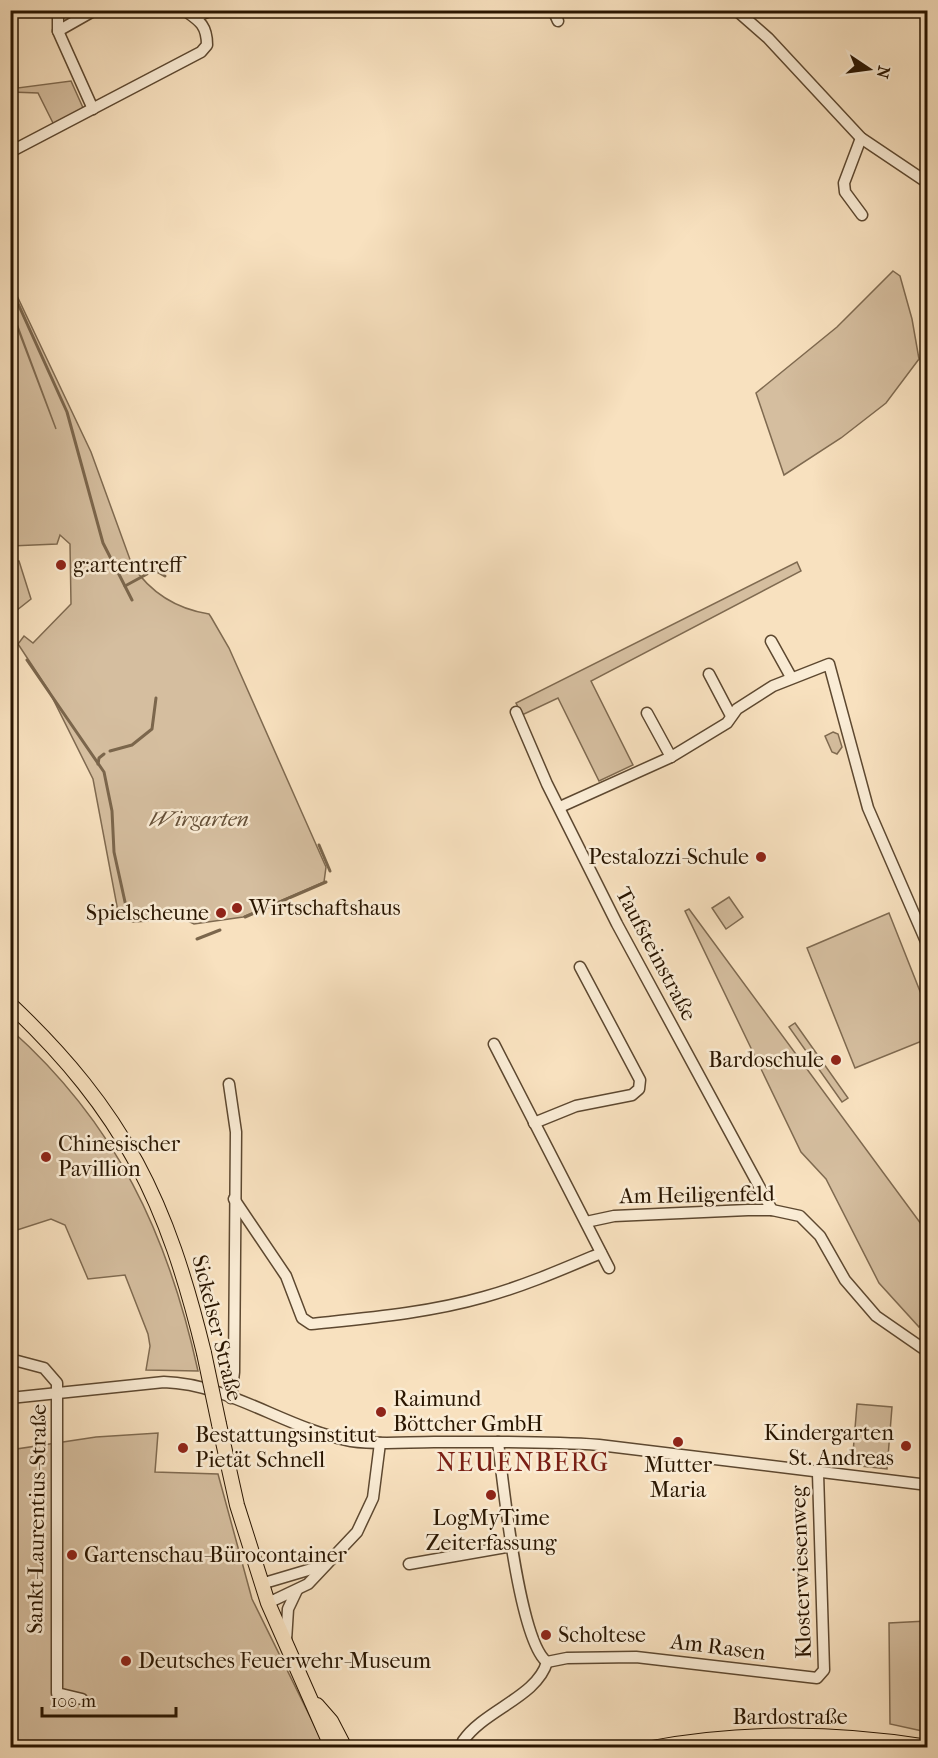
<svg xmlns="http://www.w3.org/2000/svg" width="938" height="1758" font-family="'IM FELL French Canon',serif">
<rect width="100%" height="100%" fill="#f8e1bf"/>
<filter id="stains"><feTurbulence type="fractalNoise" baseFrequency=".00333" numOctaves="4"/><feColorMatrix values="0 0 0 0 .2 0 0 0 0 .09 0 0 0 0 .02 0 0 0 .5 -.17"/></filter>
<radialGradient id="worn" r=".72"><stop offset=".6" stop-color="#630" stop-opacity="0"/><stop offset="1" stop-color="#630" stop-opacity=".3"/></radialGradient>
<g fill="#d5be9f" stroke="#7f6a50" stroke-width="1.5">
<path d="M11,11H16L18,88L71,81L84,110L55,127L38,93L11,92Z"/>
<path d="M893,271L900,276L912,319L919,359L886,403L841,438L784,475L756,393L837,327Z"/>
<path d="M10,281L91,452L132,565C150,592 177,609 209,614L211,617L229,648L326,867L324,882L243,917L194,924L184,919L133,922L119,917L93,779L49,691L18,644L24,636L33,643L71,604L70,544L60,535L57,544L11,546V311L56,429L11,308Z"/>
<path d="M11,561H19L31,599L12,614Z"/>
<path d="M797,562L801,571L591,681L633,765L599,781L558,698L522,715L516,703Z"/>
<path d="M833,732L838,734L842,747L837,754L832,752L825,736Z"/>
<path d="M729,897L743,917L726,929L712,908Z"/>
<path d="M689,909L927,1232V1317L919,1327L879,1283L826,1179L801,1152L685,911Z"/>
<path d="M889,913L927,1009V1039L855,1068L807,948Z"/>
<path d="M795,1023L848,1098L842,1102L789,1027Z"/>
<path d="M10,1029C116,1123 168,1234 198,1371L146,1370L150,1346L148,1334L125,1275L88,1279L65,1225L51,1219L11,1232Z"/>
<path d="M857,1404L892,1407L887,1469L852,1465Z"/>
<path d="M158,1433L155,1472L218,1474L252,1599L325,1747H11L10,1450L96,1437Z"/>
<path d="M927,1621H928L927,1732L890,1724L889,1623Z"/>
</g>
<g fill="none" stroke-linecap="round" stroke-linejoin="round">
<g stroke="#7b664c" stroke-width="3">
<path d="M10,286L67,412L103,543L132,600"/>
<path d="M151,568L165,576"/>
<path d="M125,586L147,574"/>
<path d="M27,660L104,772L112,811L114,852L127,911"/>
<path d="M110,751L132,745L152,729L156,698"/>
<path d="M98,764L99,758L104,754"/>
<path d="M319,845L330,871"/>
<path d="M245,917L326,882"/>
<path d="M197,939L220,930"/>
</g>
<g stroke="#5d4830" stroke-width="13">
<g id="minor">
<path d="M58,10V31L62,40L93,109"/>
<path d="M553,10L558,21"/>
<path d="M736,10L768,38L861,138L928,183"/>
<path d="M197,16L213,10"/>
<path d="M58,31L95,10"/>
<path d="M861,138L844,183L845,192L862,215"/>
<path d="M10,152L201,52L207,45C207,24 198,20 184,10"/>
<path d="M771,641L791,677"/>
<path d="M709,674L730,714"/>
<path d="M516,712L547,784L617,924L772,1210"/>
<path d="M647,713L671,757"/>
<path d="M560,807L671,757L727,723L737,709L773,686L829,664L868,808L928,946"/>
<path d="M494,1044L609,1268"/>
<path d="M229,1084L236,1132L234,1372L231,1398"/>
<path d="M534,1123L576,1106L632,1095L639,1089L640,1080L580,967"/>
<path d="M234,1199L286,1276L302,1318L311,1324C368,1318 428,1313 484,1297C524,1286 563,1269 601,1253"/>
<path d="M586,1222L614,1216L748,1210H772L800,1216L820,1236L845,1280L876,1316L928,1352"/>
<path d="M10,1359L44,1368L57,1383V1693L82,1699"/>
<path d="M10,1398L164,1382C230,1384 286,1429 351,1441C378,1445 407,1442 434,1442C489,1442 544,1441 599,1445L928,1485"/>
<path d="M498,1442C503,1483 519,1641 547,1662L567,1658L636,1657L817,1678L824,1670L818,1473"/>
<path d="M409,1564L512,1546"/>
<path d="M261,1584L325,1565"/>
<path d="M268,1603L308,1584L357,1532L373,1498L380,1443"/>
<path d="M286,1641L288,1609L297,1590"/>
<path d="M463,1741C484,1710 537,1697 547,1662"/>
</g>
</g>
<g stroke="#291500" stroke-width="16">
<g id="major">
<path d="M10,1004C125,1113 167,1201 204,1353"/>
<path d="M219,1424L237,1505L268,1603L332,1748"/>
<path d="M317,1705L331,1721L345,1748"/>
<path d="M652,1748C744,1731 835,1732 928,1747"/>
<path d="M761,1748H813"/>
</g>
</g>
<use href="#minor" stroke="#faecd5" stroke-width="10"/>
<use href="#major" stroke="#f8e1bf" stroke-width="14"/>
<g stroke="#291500" stroke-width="16" stroke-linecap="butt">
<path id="major-bridge" d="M204,1353L219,1424"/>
</g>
<use href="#major-bridge" stroke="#f8e1bf" stroke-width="14"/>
</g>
<g fill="#8f2418" stroke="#faecd5" stroke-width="2">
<circle cx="61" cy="565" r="6"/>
<circle cx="761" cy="857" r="6"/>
<circle cx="237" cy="908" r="6"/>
<circle cx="221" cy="913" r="6"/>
<circle cx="836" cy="1060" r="6"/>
<circle cx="46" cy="1157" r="6"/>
<circle cx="381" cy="1412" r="6"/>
<circle cx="678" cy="1442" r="6"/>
<circle cx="906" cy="1446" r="6"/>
<circle cx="183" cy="1448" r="6"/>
<circle cx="491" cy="1495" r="6"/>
<circle cx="72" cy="1555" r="6"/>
<circle cx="546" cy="1635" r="6"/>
<circle cx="126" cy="1661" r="6"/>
</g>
<g text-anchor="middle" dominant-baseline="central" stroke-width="5" stroke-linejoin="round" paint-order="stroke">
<g font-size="22" fill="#291500" stroke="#faecd5" text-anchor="start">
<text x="73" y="565">g:artentreff</text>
<text x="749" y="857" text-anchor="end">Pestalozzi-Schule</text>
<text x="249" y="908">Wirtschaftshaus</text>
<text x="209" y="913" text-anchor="end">Spielscheune</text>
<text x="824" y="1060" text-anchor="end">Bardoschule</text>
<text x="58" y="1144">Chinesischer<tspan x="58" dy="25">Pavillion</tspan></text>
<text x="393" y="1399">Raimund<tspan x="393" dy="25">Böttcher GmbH</tspan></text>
<text x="894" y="1433" text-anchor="end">Kindergarten<tspan x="894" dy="25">St. Andreas</tspan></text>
<text x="195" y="1435">Bestattungsinstitut<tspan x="195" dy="25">Pietät Schnell</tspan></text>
<text x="678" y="1465" text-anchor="middle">Mutter<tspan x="678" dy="25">Maria</tspan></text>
<text x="491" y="1518" text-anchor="middle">LogMyTime<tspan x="491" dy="25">Zeiterfassung</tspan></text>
<text x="84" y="1555">Gartenschau-Bürocontainer</text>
<text x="558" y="1635">Scholtese</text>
<text x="138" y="1661">Deutsches Feuerwehr-Museum</text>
</g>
<g font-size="22" font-style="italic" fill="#655038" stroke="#faecd5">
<text x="199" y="819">Wirgarten</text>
</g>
<g font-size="22" fill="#291500" stroke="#faecd5">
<text transform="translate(656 954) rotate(62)">Taufsteinstraße</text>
<text transform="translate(697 1195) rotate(-1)">Am Heiligenfeld</text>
<text transform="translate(217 1328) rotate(76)">Sickelser Straße</text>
<text transform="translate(37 1519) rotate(-89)">Sankt-Laurentius-Straße</text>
<text transform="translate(801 1572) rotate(-92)">Klosterwiesenweg</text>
<text transform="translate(718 1647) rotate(7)">Am Rasen</text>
<text x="790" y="1717">Bardostraße</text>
</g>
<g font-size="26" letter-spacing="1.5" fill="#7a1f14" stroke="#faecd5">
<text x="523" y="1462">NEUENBERG</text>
</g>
</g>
<rect width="938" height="1758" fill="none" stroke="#f8e1bf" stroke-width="36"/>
<rect x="12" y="12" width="914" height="1734" fill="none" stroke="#291500" stroke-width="3"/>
<rect x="18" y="18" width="902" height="1722" fill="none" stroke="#291500" stroke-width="1.5"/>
<g transform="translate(869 69) rotate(103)" stroke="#faecd5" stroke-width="4.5" paint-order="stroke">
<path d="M0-4.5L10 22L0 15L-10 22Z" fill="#291500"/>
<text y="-9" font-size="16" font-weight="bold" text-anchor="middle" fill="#291500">N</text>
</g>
<path d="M42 1707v9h134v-9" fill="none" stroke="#291500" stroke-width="3"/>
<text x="51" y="1707" font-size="18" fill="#291500" stroke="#faecd5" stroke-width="4.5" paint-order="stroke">100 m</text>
<rect width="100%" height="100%" filter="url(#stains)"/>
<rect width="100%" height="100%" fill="url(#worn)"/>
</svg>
